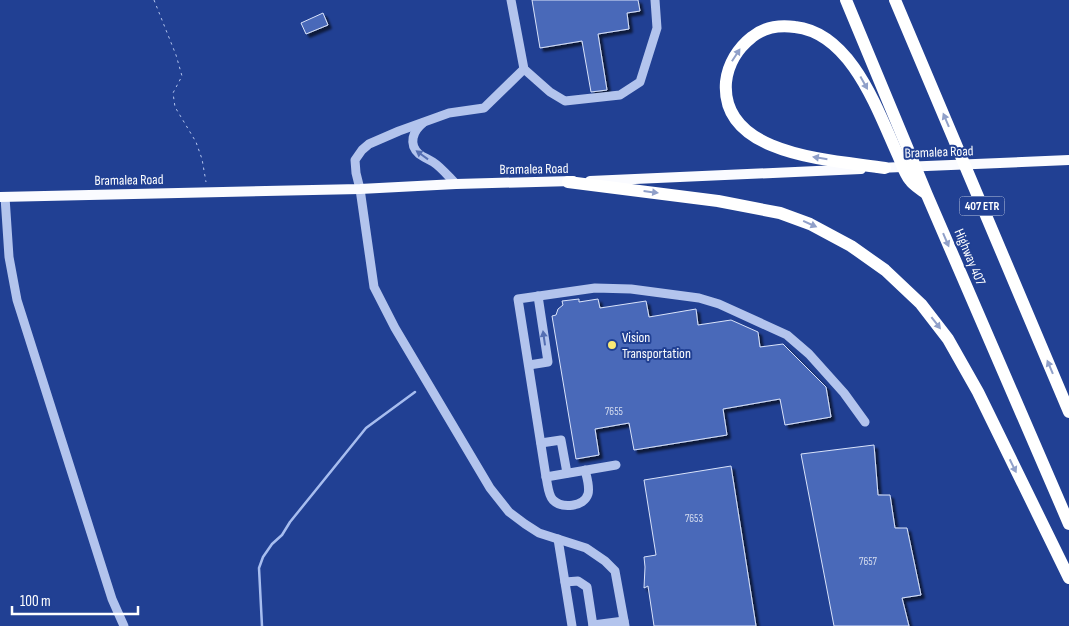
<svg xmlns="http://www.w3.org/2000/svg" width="1069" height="626" font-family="'Sofia Sans Condensed',sans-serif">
<defs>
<filter id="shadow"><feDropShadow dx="3.5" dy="3.5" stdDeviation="1" flood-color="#0009"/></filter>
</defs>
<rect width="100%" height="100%" fill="#214093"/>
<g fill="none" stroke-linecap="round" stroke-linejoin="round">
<path stroke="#a7bdef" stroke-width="2.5" d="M262,626L259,568L263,557L272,544L282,535L290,522L366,428L415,392"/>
</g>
<g fill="#4a69b9" stroke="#d9e3fa" filter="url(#shadow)">
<path d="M532,0H638L640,11L627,13L629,29L598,34L607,90L591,92L582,41L540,48Z"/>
<path d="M323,13L328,25L306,34L301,23Z"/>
<path d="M579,299V302L598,299L600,308L646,301L649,317L696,309L698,325L731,320L758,332L760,347L783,344L826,387L831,417L785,425L780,399L723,409L727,435L634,450L629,423L595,429L599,455L576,459L552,316L556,315L558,309L563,305L562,301Z"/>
<path d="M874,445L878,495H890L895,528H907L921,595L902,598L909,626H834L801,454Z"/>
<path d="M731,466L756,626H654L648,586L644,588L645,567L644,557L656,555L644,480Z"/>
</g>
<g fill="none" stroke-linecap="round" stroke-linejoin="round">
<path stroke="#b3c4ed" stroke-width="1" stroke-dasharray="2.5 4" stroke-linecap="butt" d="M154,0L176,55L182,76L173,93L175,107L196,142L202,159L206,182"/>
<g stroke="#b3c4ed" stroke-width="9">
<path d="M511,0L524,69L550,92L565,101L620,95L640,82L657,28L655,0"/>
<path d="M524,69L484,108L449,113L399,131L369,144L362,150L355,160L356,173L360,189L374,287L395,328L490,488L509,512L525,524L539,533L586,548L605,561L615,571L625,626"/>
<path d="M423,123C413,131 408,144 419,154C423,157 428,159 433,162C441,167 449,177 456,184"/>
<path d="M5,197L9,257L17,300L91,533L112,599L124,626"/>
<path d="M529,365L548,362L538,296"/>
<path d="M541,443L561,440L567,473"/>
<path d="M616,465L546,477L518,299L595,288L631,289L699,298L719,304L787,335L809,354L844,393L865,422"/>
<path d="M546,477C548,485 548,495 553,500C562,509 584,507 588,494C590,487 587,478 585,470"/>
<path d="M558,539L572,626"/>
<path d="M565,582L578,581L587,587L593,626"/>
<path d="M593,625L624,621"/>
</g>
<g stroke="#fafbff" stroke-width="10">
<path d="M878,168L1069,160"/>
<path d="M590,181L861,169"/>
<path d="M0,197L360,189L456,184L573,181"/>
</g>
<g stroke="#fff" stroke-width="12">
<path d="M846,0L927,195L1069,524"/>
<path d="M895,0L1069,412"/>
<path d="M885,168C835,160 720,157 726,82C728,64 738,48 752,37C764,27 780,25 795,27C851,33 877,109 897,153C901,161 904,173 910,180C913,185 920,189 924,192"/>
<path d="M568,182L718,201L780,213L810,224L851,246L885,270L921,304L948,339L978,392L1069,578"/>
</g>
</g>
<defs><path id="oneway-solid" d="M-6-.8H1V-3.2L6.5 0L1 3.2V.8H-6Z" transform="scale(1.25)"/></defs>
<g fill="#90a0c9">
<use href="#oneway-solid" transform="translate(736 55) rotate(-57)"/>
<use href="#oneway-solid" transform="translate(864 83) rotate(61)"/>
<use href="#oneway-solid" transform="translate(946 120) rotate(-113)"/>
<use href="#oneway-solid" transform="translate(820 158) rotate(-171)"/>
<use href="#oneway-solid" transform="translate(651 192) rotate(7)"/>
<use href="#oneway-solid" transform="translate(810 224) rotate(24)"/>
<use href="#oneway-solid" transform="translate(946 240) rotate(67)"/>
<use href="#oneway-solid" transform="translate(936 323) rotate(52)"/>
<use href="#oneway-solid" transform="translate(1050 367) rotate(-113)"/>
<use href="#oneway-solid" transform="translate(1013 466) rotate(64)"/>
</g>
<g fill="#546eb2">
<use href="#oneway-solid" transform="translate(422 155) rotate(-144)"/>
<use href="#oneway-solid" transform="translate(544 338) rotate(-98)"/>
</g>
<circle fill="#fae975" stroke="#214093" stroke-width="2" cx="612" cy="345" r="5"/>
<g text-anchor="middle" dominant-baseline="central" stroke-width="4" stroke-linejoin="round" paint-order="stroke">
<g font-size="11" fill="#d2daee">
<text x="614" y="411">7655</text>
<text x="694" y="518">7653</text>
<text x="868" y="561">7657</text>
</g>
<rect fill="#214093" stroke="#bcc6df" stroke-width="1" x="959.5" y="196.5" width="45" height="19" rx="4"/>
<g font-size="12" font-weight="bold" fill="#fff">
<text x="982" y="206">407 ETR</text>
</g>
<g font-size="14" fill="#fff" stroke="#214093">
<text transform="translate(939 152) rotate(-2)">Bramalea Road</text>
<text transform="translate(534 169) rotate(-1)">Bramalea Road</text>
<text transform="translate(129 180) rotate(-1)">Bramalea Road</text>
<text transform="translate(970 257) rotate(67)">Highway 407</text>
</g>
<g font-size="14" fill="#fff" stroke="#214093" text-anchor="start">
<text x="622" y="337">Vision<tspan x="622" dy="16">Transportation</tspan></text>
</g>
</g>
<path d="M12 606v8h126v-8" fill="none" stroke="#ffffff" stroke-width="2.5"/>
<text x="20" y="606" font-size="15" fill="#ffffff" stroke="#214093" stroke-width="4" paint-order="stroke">100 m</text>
</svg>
